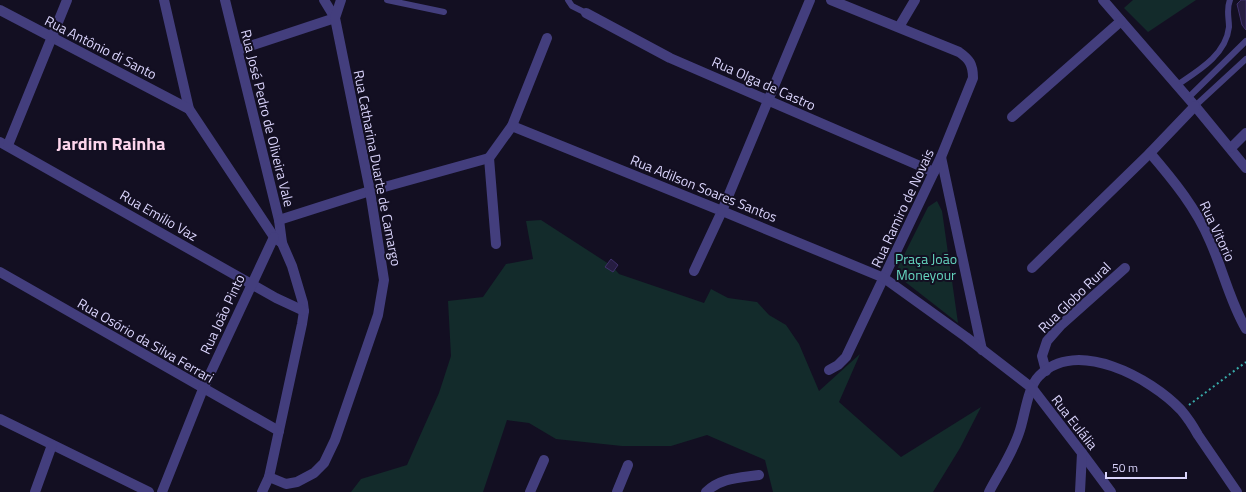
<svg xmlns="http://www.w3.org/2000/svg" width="1246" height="492" font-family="'Titillium Web',sans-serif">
<rect width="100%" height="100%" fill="#130f22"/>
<g fill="#132b2b">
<path d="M1133,0H1196L1148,32L1124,8Z"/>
<path d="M937,201L942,211L958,323L899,277L898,267L928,207Z"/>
<path d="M541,220L612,266L619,274L704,303L711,289L728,298L757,302L769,315L786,325L799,344L819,391L860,354L839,402L901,457L981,407L960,448L933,492H773L765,460L707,435L671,446H622L556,439L529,423L507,420L483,492H351L361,479L407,465L439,393L451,356L448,301L483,297L506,264L533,259L526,221Z"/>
</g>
<g fill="#261d41" stroke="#3f316b">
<path d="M1241,0H1246V30L1242,25L1237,4Z"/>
<path d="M611,259L618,265L613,272L605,267Z"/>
</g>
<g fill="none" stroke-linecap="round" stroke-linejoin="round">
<path stroke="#38aba9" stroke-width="2" stroke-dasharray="2 3" stroke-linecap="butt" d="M1189,405L1246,362"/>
<g stroke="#433e7d" stroke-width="6">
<path d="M387,0L444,12"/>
<path d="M568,0L572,6L586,13"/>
<path d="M1177,85C1198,71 1226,55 1229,27C1229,18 1226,9 1230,0"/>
<path d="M1188,98L1246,41"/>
<path d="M1195,106L1246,59"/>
</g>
<g stroke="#433e7d" stroke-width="10">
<path d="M164,0L189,109L274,237L282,243L292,266L303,303L304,311L302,324L269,477L262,492"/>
<path d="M225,0L279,220L282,243"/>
<path d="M324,0L335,18"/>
<path d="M1103,0L1195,106L1246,168"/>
<path d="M0,10L189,109"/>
<path d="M586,13L670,58L934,172"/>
<path d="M899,27L915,0"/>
<path d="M238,50L335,18"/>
<path d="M1012,117L1121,21"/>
<path d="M512,126L722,211L694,271"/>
<path d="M0,142L276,298L304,311"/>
<path d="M8,145L67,0"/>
<path d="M1231,148L1246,133"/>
<path d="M1150,153C1174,181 1196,208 1210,241C1223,270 1230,302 1246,329"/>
<path d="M941,157L982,350"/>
<path d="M279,220L370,191L489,158"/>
<path d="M496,244L489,158L512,126L547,38"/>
<path d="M1032,268L1150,153L1195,106"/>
<path d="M0,272L279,431"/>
<path d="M829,370L838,365L846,357L941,157L973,78C973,64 969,59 959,52L831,0"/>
<path d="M1046,371L1042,356L1047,341L1061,325L1125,268"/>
<path d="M0,419L149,492"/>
<path d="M1082,453L1111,492"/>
<path d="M269,477L286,484L297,482L314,473L324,463L335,440L378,315L384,280L370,191L335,18L341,0"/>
<path d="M35,492L52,445"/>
<path d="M162,492L203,389L274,237"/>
<path d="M530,492L544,460"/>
<path d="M617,492L628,465"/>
<path d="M706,492C720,478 739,478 759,475"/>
<path d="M989,492C999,473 1012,454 1019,433C1025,417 1027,388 1039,376C1076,337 1151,378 1181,410C1187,417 1193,426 1198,435C1211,454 1224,473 1237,492"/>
</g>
<path stroke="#433e7d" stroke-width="10" d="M810,0L722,211L884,278L966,337L1032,388L1082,453L1080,492"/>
</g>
<g text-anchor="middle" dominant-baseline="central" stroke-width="4" stroke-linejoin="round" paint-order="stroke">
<g font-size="14" fill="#dad4fc" stroke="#130f22">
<text transform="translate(101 47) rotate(27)">Rua Antônio di Santo</text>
<text transform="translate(764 83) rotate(24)">Rua Olga de Castro</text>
<text transform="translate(268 118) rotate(76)">Rua José Pedro de Oliveira Vale</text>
<text transform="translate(378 168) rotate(79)">Rua Catharina Duarte de Camargo</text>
<text transform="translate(704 188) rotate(22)">Rua Adilson Soares Santos</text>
<text transform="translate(902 208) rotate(-65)">Rua Ramiro de Novais</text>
<text transform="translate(159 215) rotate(30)">Rua Emilio Vaz</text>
<text transform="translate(1218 231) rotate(65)">Rua Vitorio</text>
<text transform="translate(1074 297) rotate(-44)">Rua Globo Rural</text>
<text transform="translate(222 314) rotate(-65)">Rua João Pinto</text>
<text transform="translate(146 340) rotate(30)">Rua Osório da Silva Ferrari</text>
<text transform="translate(1075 422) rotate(52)">Rua Eulália</text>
</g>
<g font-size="14" fill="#65d6bf" stroke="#130f22">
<text x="926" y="258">Praça João<tspan x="926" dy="16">Moneyour</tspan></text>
</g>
<g font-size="18" font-weight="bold" fill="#fcd5ec" stroke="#130f22">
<text x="111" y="143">Jardim Rainha</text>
</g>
</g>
<path d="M1106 472v6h80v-6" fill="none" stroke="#dad4fc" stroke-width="2"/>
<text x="1112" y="472" font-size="12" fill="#dad4fc" stroke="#130f22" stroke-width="3" paint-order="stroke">50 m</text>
</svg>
